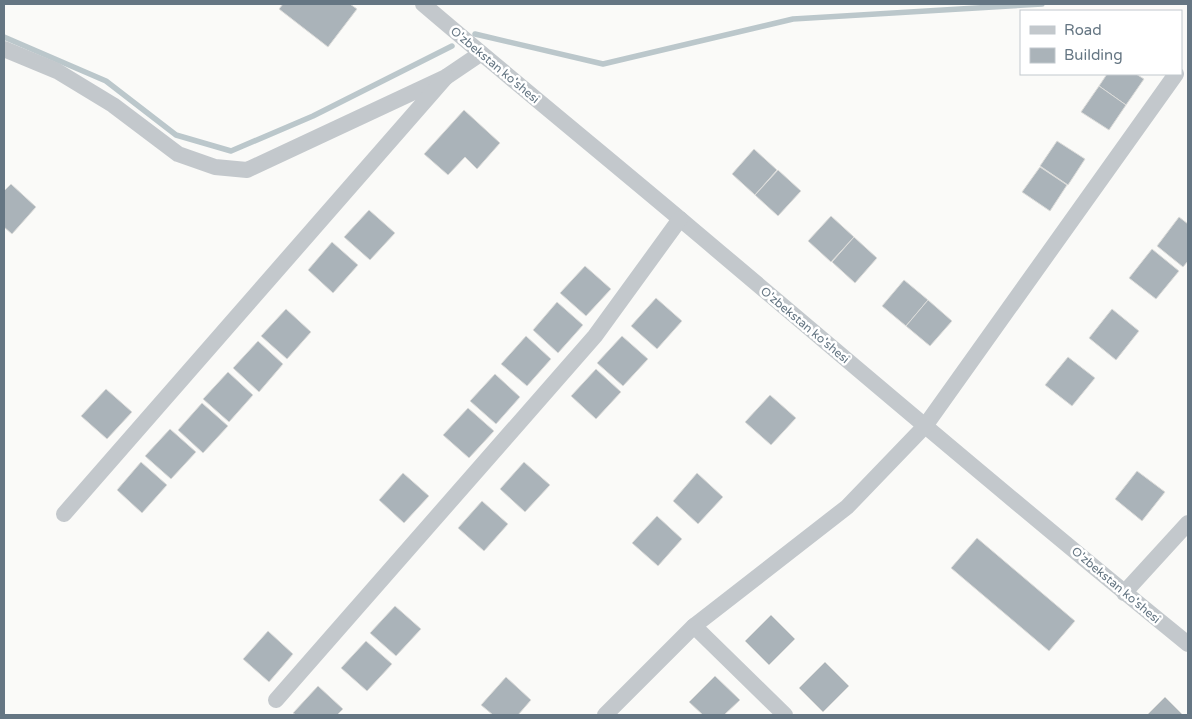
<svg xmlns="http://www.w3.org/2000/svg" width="1192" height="719" font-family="'Varela Round',sans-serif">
<rect width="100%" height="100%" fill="#fafaf8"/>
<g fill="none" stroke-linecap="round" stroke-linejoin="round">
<g stroke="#bbc7cb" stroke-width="5.5">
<path d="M475,34L603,64L793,19L1042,4"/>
<path d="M4,37L106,81L176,135L231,151L313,116L452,46"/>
</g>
</g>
<g fill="#aab3b9" stroke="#dcdcda">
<path d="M283,4H350L357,9L328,47L279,9Z"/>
<path d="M1107,74H1136L1144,79L1126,105L1099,86Z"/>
<path d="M1099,86L1126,105L1109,130L1081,112Z"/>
<path d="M464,110L500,143L477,169L465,157L448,175L424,154Z"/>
<path d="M1057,141L1085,159L1068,185L1040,166Z"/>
<path d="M754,149L777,170L755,195L732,174Z"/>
<path d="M1040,167L1067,185L1050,211L1022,192Z"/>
<path d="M778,170L801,191L778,216L755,195Z"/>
<path d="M11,184L36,207L12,234L4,227V191Z"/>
<path d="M369,210L395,233L370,260L344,237Z"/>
<path d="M831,216L854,237L831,262L808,241Z"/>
<path d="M1179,217L1188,224V261L1183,267L1157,246Z"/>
<path d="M854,237L877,258L855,283L832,262Z"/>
<path d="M332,242L358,265L333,293L308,270Z"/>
<path d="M1152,249L1179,271L1156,299L1129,278Z"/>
<path d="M585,266L611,289L586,316L560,293Z"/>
<path d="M904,280L928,300L906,326L882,306Z"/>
<path d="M656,298L682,321L657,349L631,326Z"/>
<path d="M928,300L952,321L930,346L906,326Z"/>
<path d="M557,302L583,325L558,353L533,330Z"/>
<path d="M286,309L311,332L287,359L261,336Z"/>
<path d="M1112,309L1139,331L1116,360L1089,338Z"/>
<path d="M526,336L551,359L527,386L501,364Z"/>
<path d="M622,336L648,359L623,386L597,363Z"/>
<path d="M258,341L283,364L259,392L233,368Z"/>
<path d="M1068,357L1095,378L1072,406L1045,385Z"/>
<path d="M596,369L621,392L596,419L571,396Z"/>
<path d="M228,372L253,395L229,422L203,399Z"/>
<path d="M495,374L520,397L496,424L470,401Z"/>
<path d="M106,389L132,412L107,439L81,416Z"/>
<path d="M770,395L796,418L771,445L745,422Z"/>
<path d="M202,403L228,426L203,453L178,430Z"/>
<path d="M468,408L494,431L469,458L443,435Z"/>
<path d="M170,429L196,452L171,479L145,456Z"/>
<path d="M141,462L167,485L142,513L117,490Z"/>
<path d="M524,462L550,485L525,512L500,489Z"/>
<path d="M1137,471L1165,492L1142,521L1115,499Z"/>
<path d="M403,473L429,496L404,523L379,500Z"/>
<path d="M697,473L723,497L698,524L673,501Z"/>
<path d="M482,501L508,524L484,551L458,528Z"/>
<path d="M657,516L682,539L658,566L632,543Z"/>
<path d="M977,538L1075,621L1049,651L951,568Z"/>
<path d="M395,606L421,629L396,656L370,633Z"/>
<path d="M771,615L795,639L769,665L745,641Z"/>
<path d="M268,631L293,654L269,682L243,659Z"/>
<path d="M366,641L392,664L367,691L341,668Z"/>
<path d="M825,662L849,686L823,712L799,688Z"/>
<path d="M715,676L740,700L724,715H703L689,702Z"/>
<path d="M506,677L531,700L518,715H493L481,705Z"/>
<path d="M318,686L343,709L337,715H296L293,713Z"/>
<path d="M1165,697L1183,715H1147Z"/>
</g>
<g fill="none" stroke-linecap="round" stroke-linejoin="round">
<g stroke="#c3c8cc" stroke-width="16">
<path d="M423,4C512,80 603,154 692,229C857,368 1021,509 1188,644"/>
<path d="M4,49L57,71L113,105L178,154L215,167L247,170L446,77L480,54"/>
<path d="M64,514L446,77"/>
<path d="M1124,593L1188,523"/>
<path d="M694,626L785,715"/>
<path d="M276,700L595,336L680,219"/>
<path d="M605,715L694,626L847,507L925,426L1176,74"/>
</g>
</g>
<g text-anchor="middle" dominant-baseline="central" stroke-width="5" stroke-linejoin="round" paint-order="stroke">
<g font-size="12" fill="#657683" stroke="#fff">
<text transform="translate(495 65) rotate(40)">O'zbekstan ko'shesi</text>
<text transform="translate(805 325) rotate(40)">O'zbekstan ko'shesi</text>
<text transform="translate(1116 585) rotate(40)">O'zbekstan ko'shesi</text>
</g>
</g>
<rect width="1192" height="719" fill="none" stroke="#657683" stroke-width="10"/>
<rect x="1020" y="10" width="162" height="65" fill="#ffffff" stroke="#c1c8cd"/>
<rect x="1030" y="26" width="25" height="8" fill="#c3c8cc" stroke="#c1c8cd"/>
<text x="1064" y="35" font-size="15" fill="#657683">Road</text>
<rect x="1030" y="48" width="25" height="15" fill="#aab3b9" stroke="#c1c8cd"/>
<text x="1064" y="60" font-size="15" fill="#657683">Building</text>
</svg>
